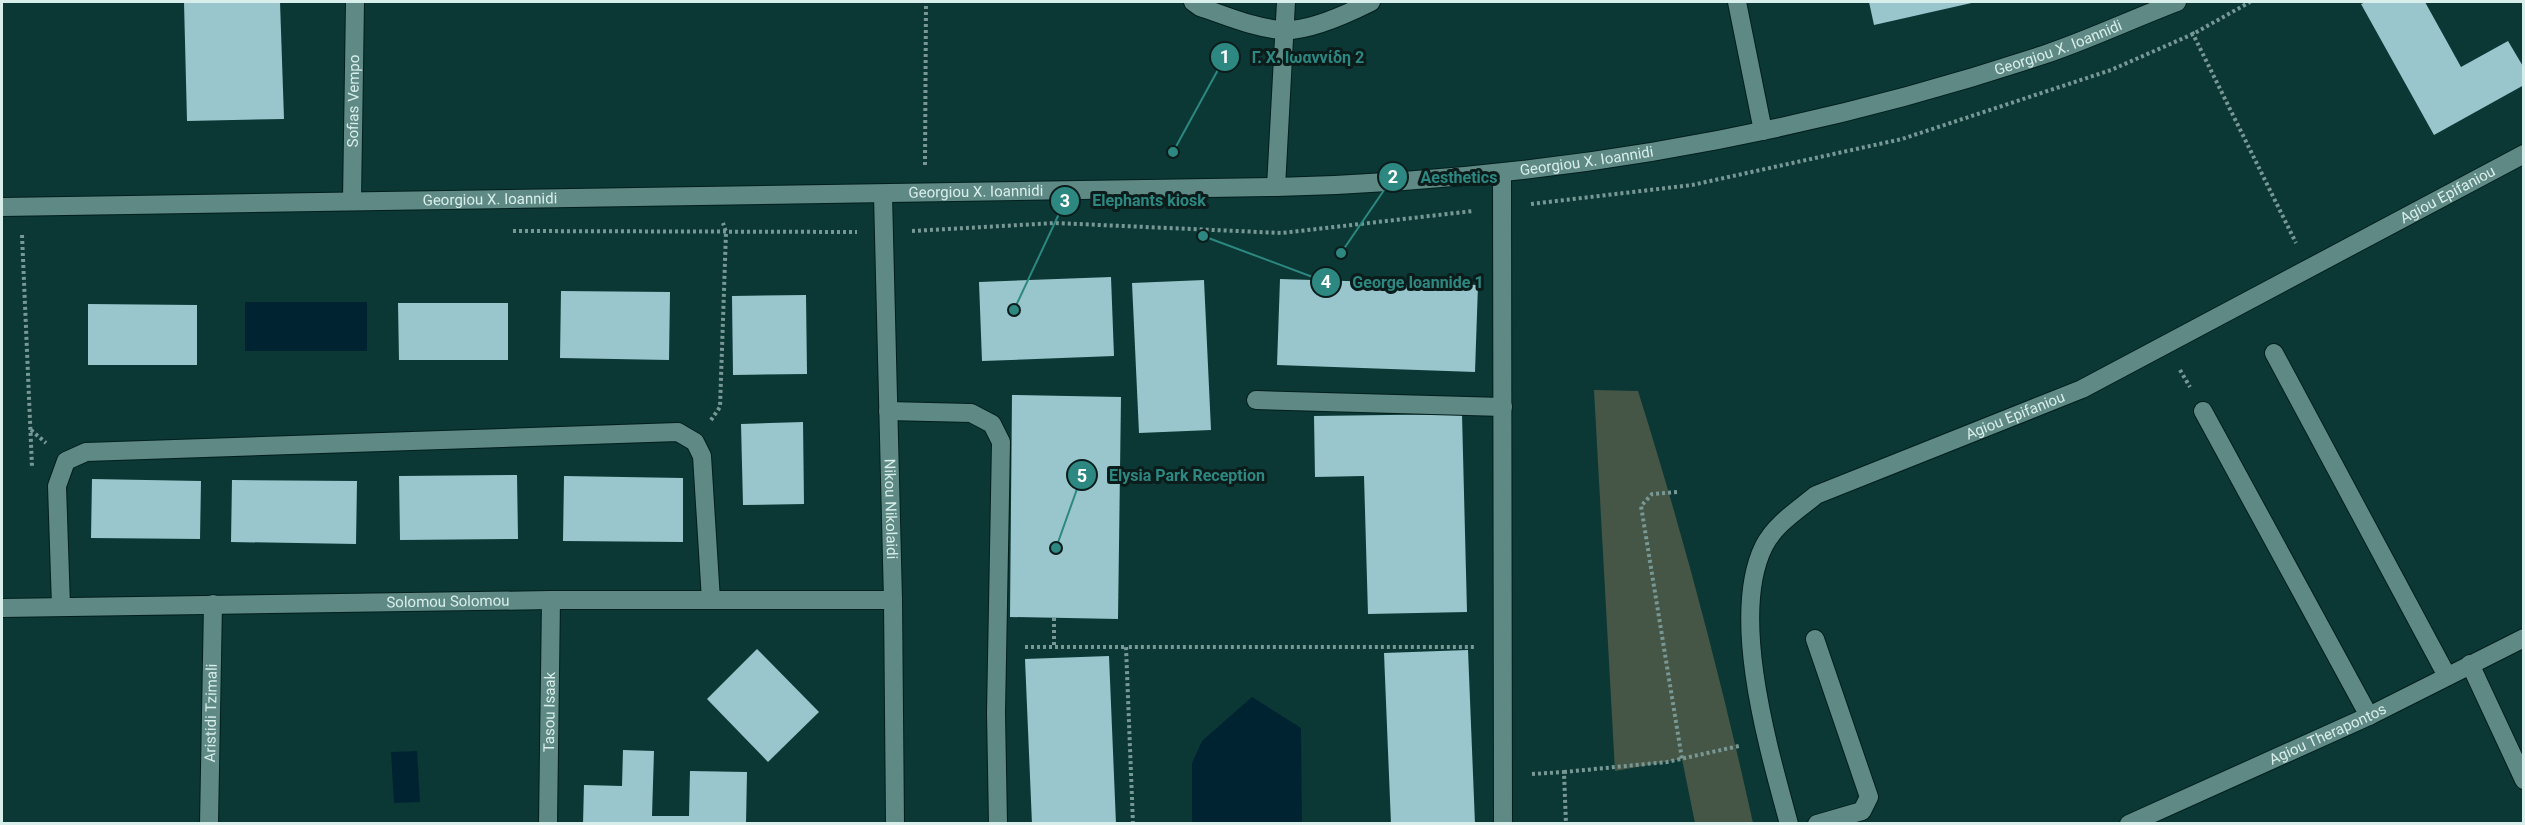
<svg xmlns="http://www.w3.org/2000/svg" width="2525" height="825" font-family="Roboto,sans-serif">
<rect width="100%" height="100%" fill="#0b3835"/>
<path fill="#465646" d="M1594,390L1638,391C1683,534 1721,678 1753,823H1695L1682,759L1615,771Z"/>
<g fill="#002332">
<rect x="245" y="302" width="122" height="49"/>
<path d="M1252,697L1301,728L1302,823H1192V763L1202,741Z"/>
<path d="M417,751L420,802L394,803L391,752Z"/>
</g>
<g fill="#99c5cc">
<path d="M184,2H280L284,119L187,121Z"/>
<path d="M1869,2H1976L1874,25Z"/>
<path d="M2366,2H2425L2461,67L2508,41L2524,68V85L2434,135L2361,4Z"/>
<path d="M1111,277L1114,356L982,361L979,282Z"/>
<path d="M1280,279L1478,285L1475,372L1277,365Z"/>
<path d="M1204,280L1211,430L1139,433L1132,283Z"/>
<path d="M561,291L670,292L669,360L560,358Z"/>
<path d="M806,295L807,374L733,375L732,296Z"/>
<path d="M398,303H508V360H399Z"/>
<path d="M88,304L197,305V365H88Z"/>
<path d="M1012,395L1121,397L1118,619L1010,617Z"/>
<path d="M1462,414L1467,612L1368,614L1364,476L1315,477L1314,416Z"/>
<path d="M803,422L804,504L743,505L741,424Z"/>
<path d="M517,475L518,539L400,540L399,476Z"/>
<path d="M564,476L683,478V542L563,541Z"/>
<path d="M92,479L201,481L200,539L91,538Z"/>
<path d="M232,480L357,481L356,544L231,542Z"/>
<path d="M757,649L819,712L768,762L707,699Z"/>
<path d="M1468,650L1475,824H1391L1384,653Z"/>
<path d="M1109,656L1116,824H1032L1025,659Z"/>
<path d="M623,750L654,751L652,816H689L690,771L747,772L746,824H583L584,785L622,786Z"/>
</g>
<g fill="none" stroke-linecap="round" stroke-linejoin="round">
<g stroke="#001e1c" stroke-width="20">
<g id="minor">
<path d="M1193,2L1200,7C1227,16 1254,28 1282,30C1307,32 1349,13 1371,2"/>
<path d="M1737,2L1763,131"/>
<path d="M1502,174L1503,824"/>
<path d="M1276,187L1286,2"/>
<path id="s1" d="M883,195L893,600L895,824"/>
<path id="s2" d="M352,200L355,2"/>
<path id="s3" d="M2,207L1276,187C1536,181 1796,137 2043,55C2088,40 2132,19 2177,2"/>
<path d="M2274,353L2447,676"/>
<path d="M1256,400L1503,407"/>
<path d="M888,411L971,413L992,424L1001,442L996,713L998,824"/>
<path d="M2203,411L2369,716"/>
<path d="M61,606L57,486L66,461L86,452L678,432L695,442L702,456L711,600"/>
<path id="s4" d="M2,608L551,600H893"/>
<path d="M1815,639L1869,797L1862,811L1817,824"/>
<path d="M2470,664L2524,780"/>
<path id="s5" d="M209,824L213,604"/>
<path id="s6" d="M548,824L551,600"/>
<path id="s7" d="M1789,824C1769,750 1729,616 1764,546C1775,524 1798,510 1816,495L2082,389L2524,154"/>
<path id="s8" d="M2129,824L2369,716L2524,638"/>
</g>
</g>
<g stroke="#789895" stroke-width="4" stroke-dasharray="3 3" stroke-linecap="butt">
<path d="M2192,32L2296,243"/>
<path d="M925,165L926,2"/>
<path d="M1531,204L1692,185L1902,139L2111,70L2193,34L2250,2"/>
<path d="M513,231L857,232"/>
<path d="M912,231L1055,223L1282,233L1473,211"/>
<path d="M22,235L32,467"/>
<path d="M2180,370L2190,387"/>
<path d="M711,420L720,407L726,232L723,223"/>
<path d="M31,430L46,443"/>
<path d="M1677,492L1652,494L1641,506L1682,759"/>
<path d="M1054,618V647"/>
<path d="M1025,647H1126"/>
<path d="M1564,772L1667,762L1739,746"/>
<path d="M1532,774L1564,772L1566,824"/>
<path d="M1133,824L1126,647H1475"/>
</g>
<use href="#minor" stroke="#5e8984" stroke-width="18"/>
</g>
<g text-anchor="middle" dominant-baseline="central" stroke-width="6" stroke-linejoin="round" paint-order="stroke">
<g font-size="15" fill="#d8eeeb" stroke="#0b1c1b">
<text stroke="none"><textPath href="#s3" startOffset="2072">Georgiou X. Ioannidi</textPath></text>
<text stroke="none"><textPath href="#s2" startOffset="99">Sofias Vempo</textPath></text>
<text stroke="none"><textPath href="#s3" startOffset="1586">Georgiou X. Ioannidi</textPath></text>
<text stroke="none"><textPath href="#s3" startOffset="974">Georgiou X. Ioannidi</textPath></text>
<text stroke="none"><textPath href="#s7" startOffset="1058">Agiou Epifaniou</textPath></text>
<text stroke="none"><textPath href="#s3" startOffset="488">Georgiou X. Ioannidi</textPath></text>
<text stroke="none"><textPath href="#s7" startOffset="572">Agiou Epifaniou</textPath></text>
<text stroke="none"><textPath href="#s1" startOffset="314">Nikou Nikolaidi</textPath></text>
<text stroke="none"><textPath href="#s4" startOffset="446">Solomou Solomou</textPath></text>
<text stroke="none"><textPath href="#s6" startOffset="112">Tasou Isaak</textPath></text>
<text stroke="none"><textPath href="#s5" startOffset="111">Aristidi Tzimali</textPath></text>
<text stroke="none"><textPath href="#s8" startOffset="218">Agiou Therapontos</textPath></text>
</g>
</g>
<path fill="none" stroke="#2d8881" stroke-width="2" d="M1173 152L1225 57M1341 253L1393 177M1014 310L1065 201M1203 236L1326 282M1056 548L1082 475"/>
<g fill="#2d8881" stroke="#0b1c1b" stroke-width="2">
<circle cx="1173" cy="152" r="6"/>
<circle cx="1341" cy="253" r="6"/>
<circle cx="1014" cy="310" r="6"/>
<circle cx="1203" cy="236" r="6"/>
<circle cx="1056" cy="548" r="6"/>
<circle cx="1225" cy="57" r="15"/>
<circle cx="1393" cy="177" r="15"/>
<circle cx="1065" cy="201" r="15"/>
<circle cx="1326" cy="282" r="15"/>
<circle cx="1082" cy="475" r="15"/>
</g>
<g font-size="18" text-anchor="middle" font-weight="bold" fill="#fff">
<text x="1225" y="63">1</text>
<text x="1393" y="183">2</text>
<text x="1065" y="207">3</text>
<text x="1326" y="288">4</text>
<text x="1082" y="482">5</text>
</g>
<g font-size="16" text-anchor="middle" font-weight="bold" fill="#2d8881" stroke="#0b1c1b" stroke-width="6" stroke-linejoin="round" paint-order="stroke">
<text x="1308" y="63">Γ. Χ. Ιωαννίδη 2</text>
<text x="1459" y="183">Aesthetics</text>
<text x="1149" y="206">Elephants kiosk</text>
<text x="1418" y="288">George Ioannide 1</text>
<text x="1187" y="481">Elysia Park Reception</text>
</g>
<rect width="2525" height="825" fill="none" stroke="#d8eeeb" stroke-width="6"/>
</svg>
